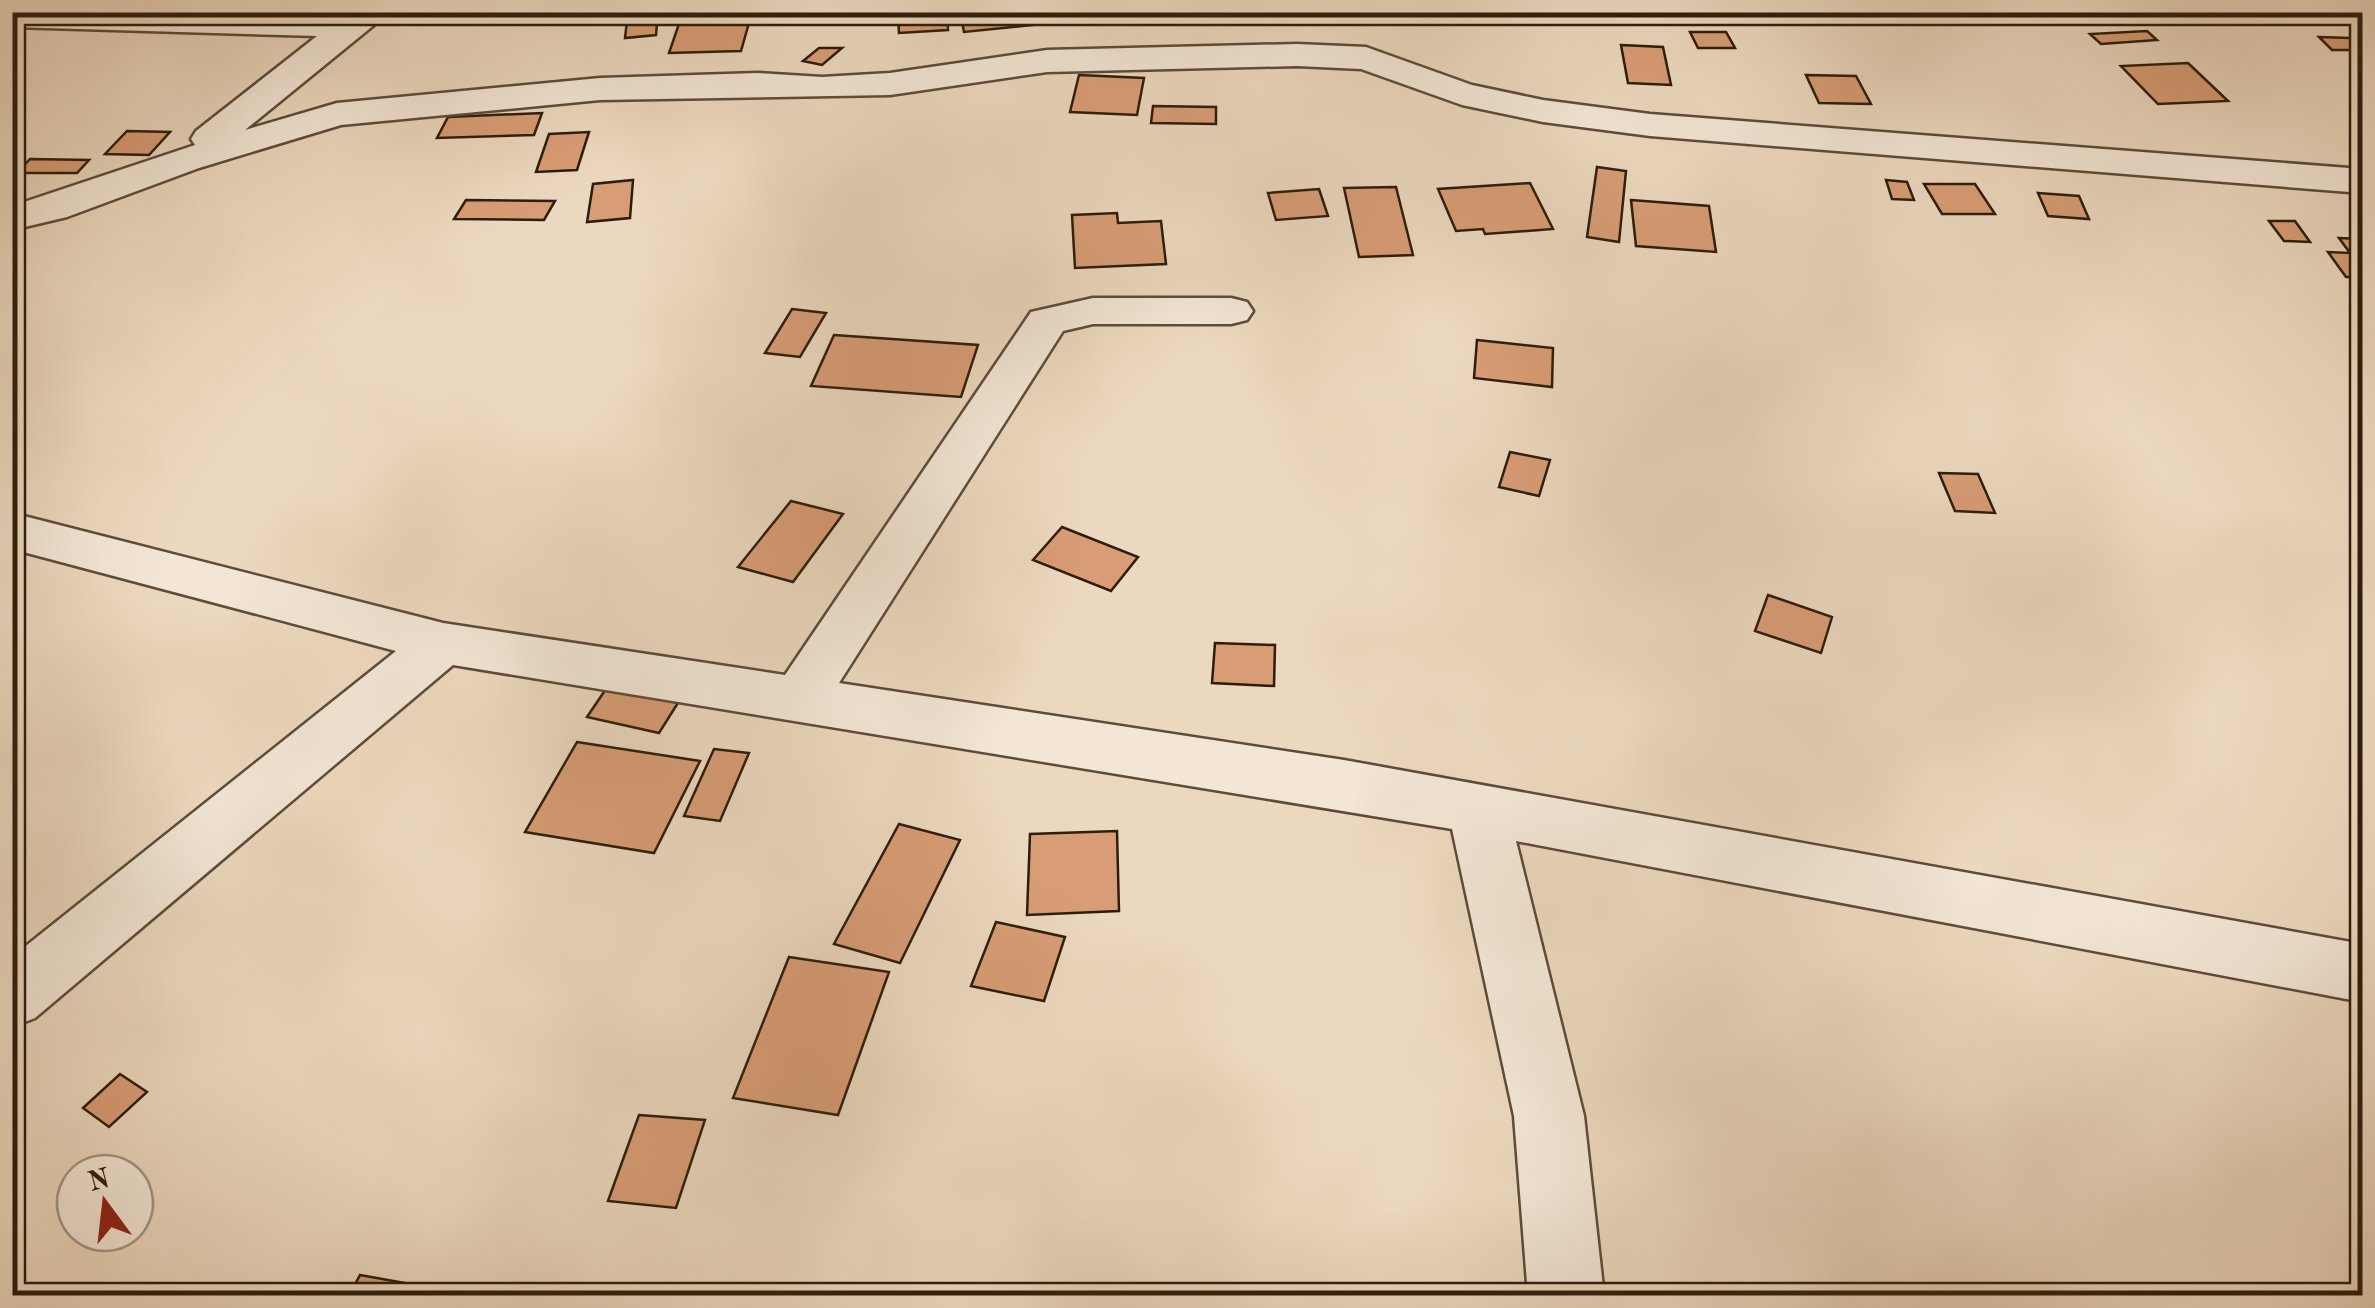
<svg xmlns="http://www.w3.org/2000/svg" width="2375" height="1308" font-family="'Old Standard TT',serif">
<rect width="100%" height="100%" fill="#ecd8bf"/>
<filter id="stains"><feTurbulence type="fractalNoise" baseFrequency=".002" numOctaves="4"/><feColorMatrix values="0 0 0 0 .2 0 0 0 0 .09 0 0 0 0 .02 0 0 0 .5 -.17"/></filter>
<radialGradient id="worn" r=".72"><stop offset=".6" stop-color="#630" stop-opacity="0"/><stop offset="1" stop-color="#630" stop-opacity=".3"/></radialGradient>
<g fill="#d89d76" stroke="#2c1d0d" stroke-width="2.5">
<path d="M628,12H658L656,35L625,38Z"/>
<path d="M683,12H752L741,51L669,53Z"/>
<path d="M898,12H947L948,30L899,33Z"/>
<path d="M960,12H1029L1033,25L964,32Z"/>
<path d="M2147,31L2157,40L2101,44L2090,34Z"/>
<path d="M1690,32H1726L1735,48H1698Z"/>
<path d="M2319,37L2350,38L2362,50H2332Z"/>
<path d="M1621,45L1663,47L1671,85L1628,83Z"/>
<path d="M819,48H842L822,65L803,61Z"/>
<path d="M2188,63L2228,101L2158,104L2121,66Z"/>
<path d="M1079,75L1144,78L1137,115L1070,112Z"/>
<path d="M1806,75L1856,76L1871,104L1819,103Z"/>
<path d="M1153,106L1216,107V124L1151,123Z"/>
<path d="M542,113L534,135L437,138L448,117Z"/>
<path d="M127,131L170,132L149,155L105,154Z"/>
<path d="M589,132L577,170L536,172L549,134Z"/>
<path d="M30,159L89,160L77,173H17Z"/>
<path d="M1597,167L1626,171L1619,242L1587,237Z"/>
<path d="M633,180L630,218L587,222L593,184Z"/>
<path d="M1886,180L1907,182L1914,200L1892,199Z"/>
<path d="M1530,183L1553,229L1485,234L1483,229L1456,231L1438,189Z"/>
<path d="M1924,184H1975L1995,214H1942Z"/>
<path d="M1396,187L1413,255L1359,257L1344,188Z"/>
<path d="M1319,189L1328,216L1276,220L1268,193Z"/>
<path d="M2038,193L2079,196L2089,219L2048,216Z"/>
<path d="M466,200L555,201L544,220L454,219Z"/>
<path d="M1631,200L1709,206L1716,252L1636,246Z"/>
<path d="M1117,213L1118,223L1161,221L1166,264L1075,268L1072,215Z"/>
<path d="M2269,221H2295L2310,242L2284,241Z"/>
<path d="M2339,238L2362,239V277H2346L2328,252L2350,253Z"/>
<path d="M792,309L826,313L800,357L765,353Z"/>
<path d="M834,335L978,345L961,397L811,386Z"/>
<path d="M1477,340L1553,348L1552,387L1474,378Z"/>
<path d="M1510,452L1550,460L1539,496L1499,487Z"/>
<path d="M1939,473L1978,474L1995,513L1955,511Z"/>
<path d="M791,501L843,514L793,582L738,567Z"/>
<path d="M1062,527L1138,557L1111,591L1033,560Z"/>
<path d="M1768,595L1832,617L1821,653L1755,631Z"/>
<path d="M1215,643L1275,645L1274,686L1212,683Z"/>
<path d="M610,683L681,698L659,733L587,717Z"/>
<path d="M577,742L700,761L654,853L525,832Z"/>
<path d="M714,749L749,753L720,821L684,816Z"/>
<path d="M899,824L960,840L900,963L834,944Z"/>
<path d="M1117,831L1119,911L1027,915L1030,834Z"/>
<path d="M996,922L1065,937L1044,1001L971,986Z"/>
<path d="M789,957L889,972L838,1115L733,1098Z"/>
<path d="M120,1074L147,1092L109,1127L83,1108Z"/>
<path d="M639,1115L705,1120L676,1208L608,1201Z"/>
<path d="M360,1275L438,1289L435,1296H349Z"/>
</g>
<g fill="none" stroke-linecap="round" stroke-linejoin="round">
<g stroke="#5c4c3a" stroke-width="5">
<g id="minor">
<path d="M12,12L343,16L348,12H375L379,18L374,25L245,130L337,103L600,78L758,73L822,77L890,73L1047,50L1297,44L1366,47L1472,85L1543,100L1650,114L2362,169V193L1650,136L1543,122L1462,105L1361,69L1297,66L1047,72L890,95L600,100L341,125L199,168L67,217L12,230V206L195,145L191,139L196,131L317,36L12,27Z"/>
<path d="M1093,298H1231L1247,302L1253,311L1247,320L1231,324H1093L1063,331L839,683L1344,760L2362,944V1002L1516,841L1584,1116L1604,1296H1528L1514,1116L1452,829L453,665L35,1018L12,1027V957L396,651L12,549V513L443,623L785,675L1031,312Z"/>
</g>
</g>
<use href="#minor" fill="#f3e6d5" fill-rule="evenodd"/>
</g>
<rect width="2375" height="1308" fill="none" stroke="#ecd8bf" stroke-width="50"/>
<rect x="15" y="15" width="2345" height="1278" fill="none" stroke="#2c1d0d" stroke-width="5"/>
<rect x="25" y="25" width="2325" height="1258" fill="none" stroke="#2c1d0d" stroke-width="2.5"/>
<g transform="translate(105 1203) rotate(345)"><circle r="48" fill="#f3e6d5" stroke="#a39685" stroke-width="2.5"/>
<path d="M0-8L18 38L0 25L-18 38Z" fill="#8f2418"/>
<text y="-15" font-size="28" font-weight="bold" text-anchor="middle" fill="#2c1d0d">N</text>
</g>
<rect width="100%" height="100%" filter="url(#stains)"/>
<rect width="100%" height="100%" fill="url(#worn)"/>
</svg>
